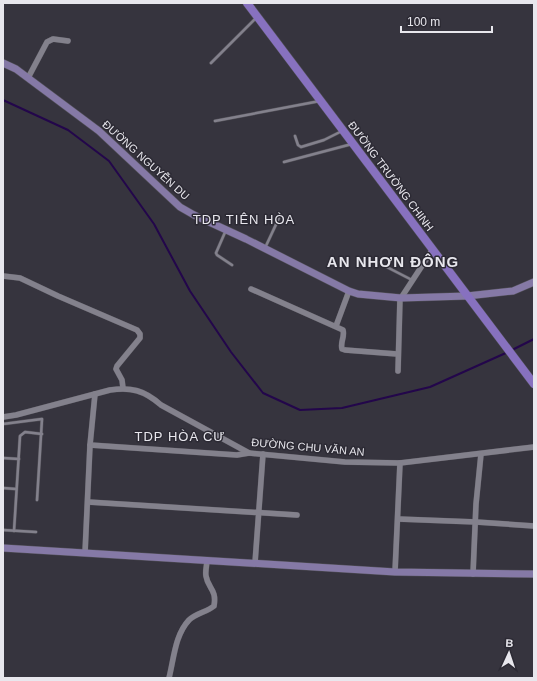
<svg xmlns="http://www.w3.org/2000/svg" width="537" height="681" font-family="Helvetica,sans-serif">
<rect width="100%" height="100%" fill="#36343e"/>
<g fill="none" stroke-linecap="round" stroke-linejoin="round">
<g stroke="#23064b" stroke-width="2">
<path d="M3,100L68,130L109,161L154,224L190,291L231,352L263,393L300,410L342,408L430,387L508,352"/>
<path d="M512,350L534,339"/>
</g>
<g stroke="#535159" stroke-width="3.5">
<g id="lane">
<path d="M211,63L257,17"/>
<path d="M215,121L320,101"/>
<path d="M295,136L298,145L301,147L324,140L342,131"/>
<path d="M284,162L352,144"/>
<path d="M226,230L216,253L217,255L232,265"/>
<path d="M265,248L279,218"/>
<path d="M377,262L412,280"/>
<path d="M3,424L42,419L37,500"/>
<path d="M3,458L19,459"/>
<path d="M3,488L16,489"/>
<path d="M3,530L36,532"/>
<path d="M14,531L20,436L25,432L42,434"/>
</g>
</g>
<g stroke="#535159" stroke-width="6">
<g id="street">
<path d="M28,78L47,42L53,39L68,41"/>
<path d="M3,276L20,278L58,296L137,330L140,334V338L117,366L116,369L122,380L123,388"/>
<path d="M251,289L343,330C345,337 340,342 342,349L345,350L397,354"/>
<path d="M401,298L433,249"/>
<path d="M336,326L349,291"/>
<path d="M398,371L400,298"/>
<path d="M3,417L16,415L110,390C131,387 144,390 161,405L249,453L345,462L400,463L534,447"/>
<path d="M90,445L237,455L249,453"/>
<path d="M88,502L297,515"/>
<path d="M398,519L476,522L534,526"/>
<path d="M85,553L90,445L95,394"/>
<path d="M255,563L263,454"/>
<path d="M395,572L400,463"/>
<path d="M473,574L476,504L481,454"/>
<path d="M169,678C174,658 175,635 189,620C196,613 207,612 214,606C217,589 208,589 206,576C205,571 207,565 207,560"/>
</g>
</g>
<g stroke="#535159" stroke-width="8">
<g id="secondary">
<path d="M3,63L16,69L99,131L180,207L194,215L246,239L349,291L358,294L401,298L467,296L513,291L534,282"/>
<path d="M3,548L395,572L534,574"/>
</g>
</g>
<g stroke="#535159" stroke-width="9">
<path id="primary" d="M247,3L534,384"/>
</g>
<use href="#lane" stroke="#83818c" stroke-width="2.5"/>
<use href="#street" stroke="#83818c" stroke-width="5.5"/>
<use href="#secondary" stroke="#8579a6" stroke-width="7"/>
<use href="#primary" stroke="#8771bf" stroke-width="8"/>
</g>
<g text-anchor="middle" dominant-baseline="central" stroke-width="3" stroke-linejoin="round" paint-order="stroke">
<g font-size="11" fill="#e8e7ed" stroke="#2c2a34">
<text transform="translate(146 160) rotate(42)">ĐƯỜNG NGUYỄN DU</text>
<text transform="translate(391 176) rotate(53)">ĐƯỜNG TRƯỜNG CHINH</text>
<text transform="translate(308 447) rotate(5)">ĐƯỜNG CHU VĂN AN</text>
</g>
<g font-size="13" letter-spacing="1" fill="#e8e7ed" stroke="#2c2a34">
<text x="244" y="219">TDP TIÊN HÒA</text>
<text x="180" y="436">TDP HÒA CƯ</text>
</g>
<g font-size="15" font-weight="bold" letter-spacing="1" fill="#e8e7ed" stroke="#2c2a34">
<text x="393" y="261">AN NHƠN ĐÔNG</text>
</g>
</g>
<rect width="537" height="681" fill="none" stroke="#e8e7ed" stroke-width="8"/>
<g transform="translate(509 653) rotate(3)" stroke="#2c2a34" stroke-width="3" paint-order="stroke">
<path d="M0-3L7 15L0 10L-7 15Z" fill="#e8e7ed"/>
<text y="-6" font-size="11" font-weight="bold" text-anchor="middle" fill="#e8e7ed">B</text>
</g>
<path d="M401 26v6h91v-6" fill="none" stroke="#e8e7ed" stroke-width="2"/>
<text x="407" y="26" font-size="12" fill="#e8e7ed" stroke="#2c2a34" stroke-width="3" paint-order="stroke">100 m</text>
</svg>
